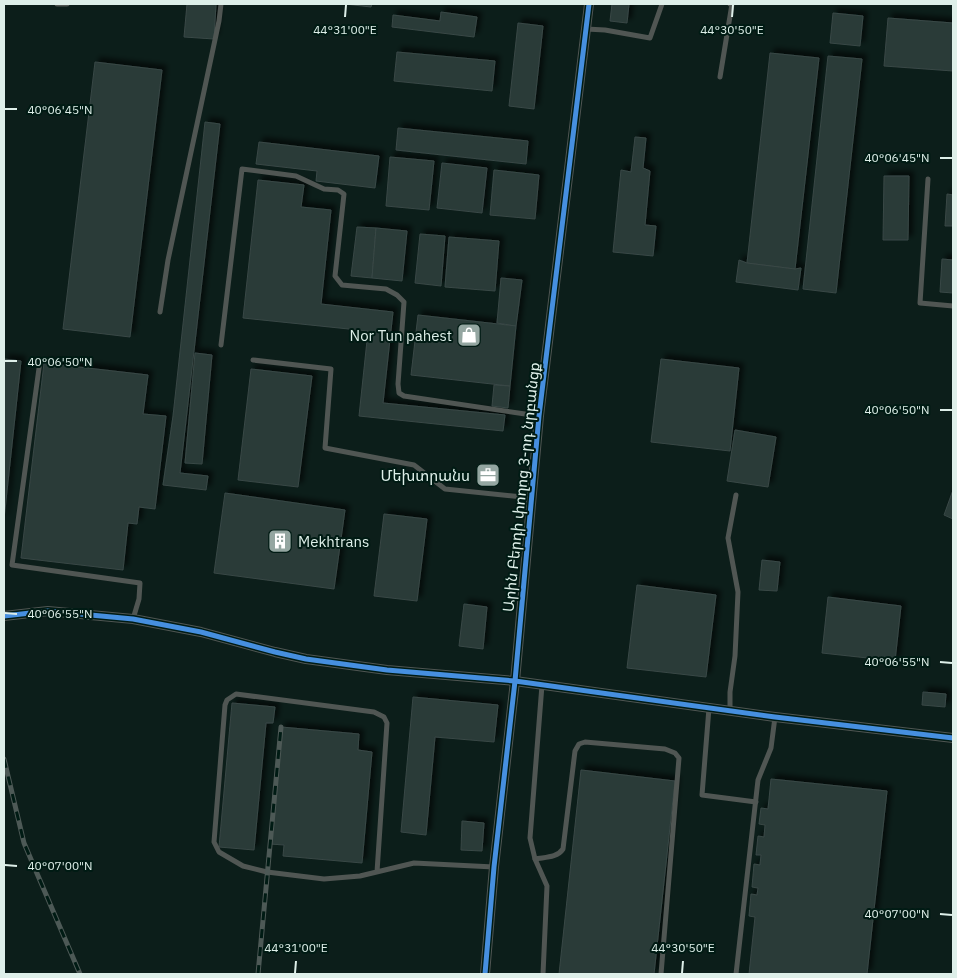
<svg xmlns="http://www.w3.org/2000/svg" width="957" height="978" font-family="'IBM Plex Sans','Noto Sans Armenian',sans-serif">
<defs>
<filter id="shadow"><feDropShadow dx="4.5" dy="-4.5" stdDeviation="2.5" flood-color="#0009"/></filter>
</defs>
<rect width="100%" height="100%" fill="#0c1e1a"/>
<g fill="#2a3a38" stroke="#394846" filter="url(#shadow)">
<path d="M187,4H216L214,39L184,37Z"/>
<path d="M345,4H372L371,7Z"/>
<path d="M612,4H629L627,23L610,21Z"/>
<path d="M441,12L477,17L474,37L392,27L393,15L440,21Z"/>
<path d="M833,13L863,16L860,46L830,43Z"/>
<path d="M888,18L953,23V71L884,66Z"/>
<path d="M518,23L543,26L534,109L509,106Z"/>
<path d="M397,52L495,61L492,91L394,81Z"/>
<path d="M770,53L819,58L795,269L747,263Z"/>
<path d="M828,56L862,59L836,293L803,289Z"/>
<path d="M95,62L162,70L130,337L63,329Z"/>
<path d="M205,122L220,124L180,473L208,476L206,490L163,485L173,416Z"/>
<path d="M398,128L528,141L526,164L396,150Z"/>
<path d="M635,137L646,138L643,168L650,171L645,225L656,226L653,256L613,252L621,170L631,172Z"/>
<path d="M259,142L379,156L375,188L316,181L317,171L256,164Z"/>
<path d="M390,157L434,161L429,210L386,206Z"/>
<path d="M442,163L487,168L482,213L437,208Z"/>
<path d="M494,170L539,175L535,219L490,215Z"/>
<path d="M884,176H909L908,240H883Z"/>
<path d="M258,180L304,185L301,207L331,210L321,304L393,312L383,403L505,415L503,431L359,416L368,331L243,318Z"/>
<path d="M947,194L953,195V226H945Z"/>
<path d="M357,227L376,228L372,278L351,276Z"/>
<path d="M376,228L407,231L402,281L372,278Z"/>
<path d="M420,234L445,236L441,286L415,283Z"/>
<path d="M449,237L499,241L495,291L445,287Z"/>
<path d="M942,259L953,260V293L940,292Z"/>
<path d="M739,260L747,263L795,269L801,268L798,290L736,282Z"/>
<path d="M501,278L522,280L516,326L497,323Z"/>
<path d="M418,315L516,326L510,386L411,375Z"/>
<path d="M195,353L212,355L202,464L185,463Z"/>
<path d="M4,359L21,361L4,519Z"/>
<path d="M661,359L739,368L730,451L651,442Z"/>
<path d="M44,363L148,375L143,414L166,416L155,509L139,507L137,524L128,523L123,570L21,558Z"/>
<path d="M251,369L312,376L298,487L238,480Z"/>
<path d="M494,385L510,386L508,408L492,406Z"/>
<path d="M735,430L776,437L768,487L727,481Z"/>
<path d="M953,490V519L944,515Z"/>
<path d="M225,493L345,510L334,589L214,573Z"/>
<path d="M384,514L427,519L417,601L374,596Z"/>
<path d="M762,560L780,562L777,591L759,590Z"/>
<path d="M637,585L716,595L706,677L627,668Z"/>
<path d="M828,597L901,606L895,661L822,653Z"/>
<path d="M464,604L487,607L483,649L459,646Z"/>
<path d="M923,692L946,694L945,707L922,705Z"/>
<path d="M413,697L498,705L494,742L435,737L426,835L401,832Z"/>
<path d="M232,703L275,707L273,723H266L254,850L219,847Z"/>
<path d="M281,727L359,734L358,750L372,752L362,863L283,856L284,845L270,844Z"/>
<path d="M581,770L675,781L654,974H559Z"/>
<path d="M771,779L887,791L867,974H749L755,917L749,916L751,894L757,895L758,888L752,887L754,864L760,865L761,855H756L758,836L764,837L765,825L759,824L761,808L768,809Z"/>
<path d="M462,821L484,823L482,851L461,850Z"/>
</g>
<g fill="none" stroke-linecap="round" stroke-linejoin="round">
<g stroke="#505653" stroke-width="5">
<path d="M57,4H67"/>
<path d="M586,29L605,30L650,38L662,4"/>
<path d="M720,77L732,4H730"/>
<path d="M928,179L920,303L953,306"/>
<path d="M160,312L168,260L219,21L221,4"/>
<path d="M221,345L242,169L296,176L324,189L338,190L344,194L335,276L342,285L386,289L397,295L404,302L398,384L399,393L404,396L539,416"/>
<path d="M253,360L331,369L325,448L414,465L445,489L532,498"/>
<path d="M40,361L12,565L140,583L139,599L133,619"/>
<path d="M542,685L530,838L535,859L547,886L543,974"/>
<path d="M709,708L702,795L756,802"/>
<path d="M730,711V692L735,656L738,592L728,538L736,495"/>
<path d="M535,859C545,857 557,858 563,849L575,751L579,744L585,742L665,749L675,753L679,758L661,974"/>
<path d="M377,872L387,723L384,717L374,712L236,694L227,700L225,705L214,842L219,852L243,866L267,872L324,879L360,876L414,863L494,867"/>
<path d="M736,974L758,780L771,748L775,717"/>
</g>
<g stroke="#505653" stroke-width="10">
<path d="M4,616L48,611L133,619L201,632L275,652L306,659L387,670L515,681L775,717L953,738"/>
<path d="M485,974L494,867L515,681L539,416L589,4"/>
</g>
<g stroke="#4d5956" stroke-width="5">
<g id="rail">
<path d="M4,759L24,843L80,974"/>
<path d="M258,974L281,727"/>
</g>
</g>
<use href="#rail" stroke="#001b14" stroke-width="3" stroke-dasharray="9" stroke-linecap="butt"/>
<g stroke="#001b14" stroke-width="8">
<g id="cycleway">
<path d="M4,616L48,611L133,619L201,632L275,652L306,659L387,670L515,681L775,717L953,738"/>
<path d="M485,974L494,867L515,681L539,416L589,4"/>
</g>
</g>
<use href="#cycleway" stroke="#468fdf" stroke-width="5"/>
</g>
<path fill="none" stroke="#deefe9" stroke-width="2" d="M345,17L346,5M732,17L733,5M5,109H17M940,158H952M5,361H17M940,410H952M5,613L17,614M940,662L952,663M5,865L17,866M940,914L952,915M295,973L296,961M682,973L683,961"/>
<defs>
<g id="shop-square" transform="scale(1.25)"><rect x="-9" y="-9" width="18" height="18" rx="4" fill="#94a6a1" stroke="#001b14"/><path d="M-5-2.5h2.3a2.7 3.5 0 0 1 5.4 0H5L5.5 6h-11ZM-1.5-2.5h3a1.5 2.3 0 0 0-3 0Z" fill="#fff"/></g>
<g id="office-square" transform="scale(1.25)"><rect x="-9" y="-9" width="18" height="18" rx="4" fill="#94a6a1" stroke="#001b14"/><path d="M-6-3h4V-5.5h4V-3h4V5H-6ZM-1-4.5V-3h2v-1.5ZM-6 0V1H6V0Z" fill="#fff"/></g>
<g id="building-square" transform="scale(1.25)"><rect x="-9" y="-9" width="18" height="18" rx="4" fill="#94a6a1" stroke="#001b14"/><path d="M-4-6H4V6H1V3H-1V6H-4ZM-2.5-4.3h1.7v1.8h-1.7ZM.8-4.3h1.7v1.8H.8ZM-2.5-1h1.7V.8h-1.7ZM.8-1h1.7V.8H.8Z" fill="#fff"/></g>
</defs>
<g fill-rule="evenodd">
<use href="#shop-square" x="469" y="335"/>
<use href="#office-square" x="488" y="475"/>
<use href="#building-square" x="280" y="541"/>
</g>
<g text-anchor="middle" dominant-baseline="central" stroke-width="4" stroke-linejoin="round" paint-order="stroke">
<g font-size="15" fill="#deefe9" stroke="#001b14" text-anchor="end">
<text x="452" y="335">Nor Tun pahest</text>
<text x="470" y="475">Մեխտրանս</text>
<text x="298" y="541" text-anchor="start">Mekhtrans</text>
</g>
<g font-size="15" fill="#deefe9" stroke="#001b14">
<text transform="translate(521 487) rotate(-84)">Արին Բերդի փողոց 3-րդ նրբանցք</text>
</g>
</g>
<g font-size="12" text-anchor="middle" fill="#deefe9" stroke="#001b14" stroke-width="4" stroke-linejoin="round" paint-order="stroke">
<text x="345" y="34">44°31'00"E</text>
<text x="732" y="34">44°30'50"E</text>
<text x="60" y="114">40°06'45"N</text>
<text x="897" y="162">40°06'45"N</text>
<text x="60" y="366">40°06'50"N</text>
<text x="897" y="414">40°06'50"N</text>
<text x="60" y="618">40°06'55"N</text>
<text x="897" y="666">40°06'55"N</text>
<text x="60" y="870">40°07'00"N</text>
<text x="897" y="918">40°07'00"N</text>
<text x="296" y="952">44°31'00"E</text>
<text x="683" y="952">44°30'50"E</text>
</g>
<rect width="957" height="978" fill="none" stroke="#deefe9" stroke-width="10"/>
</svg>
